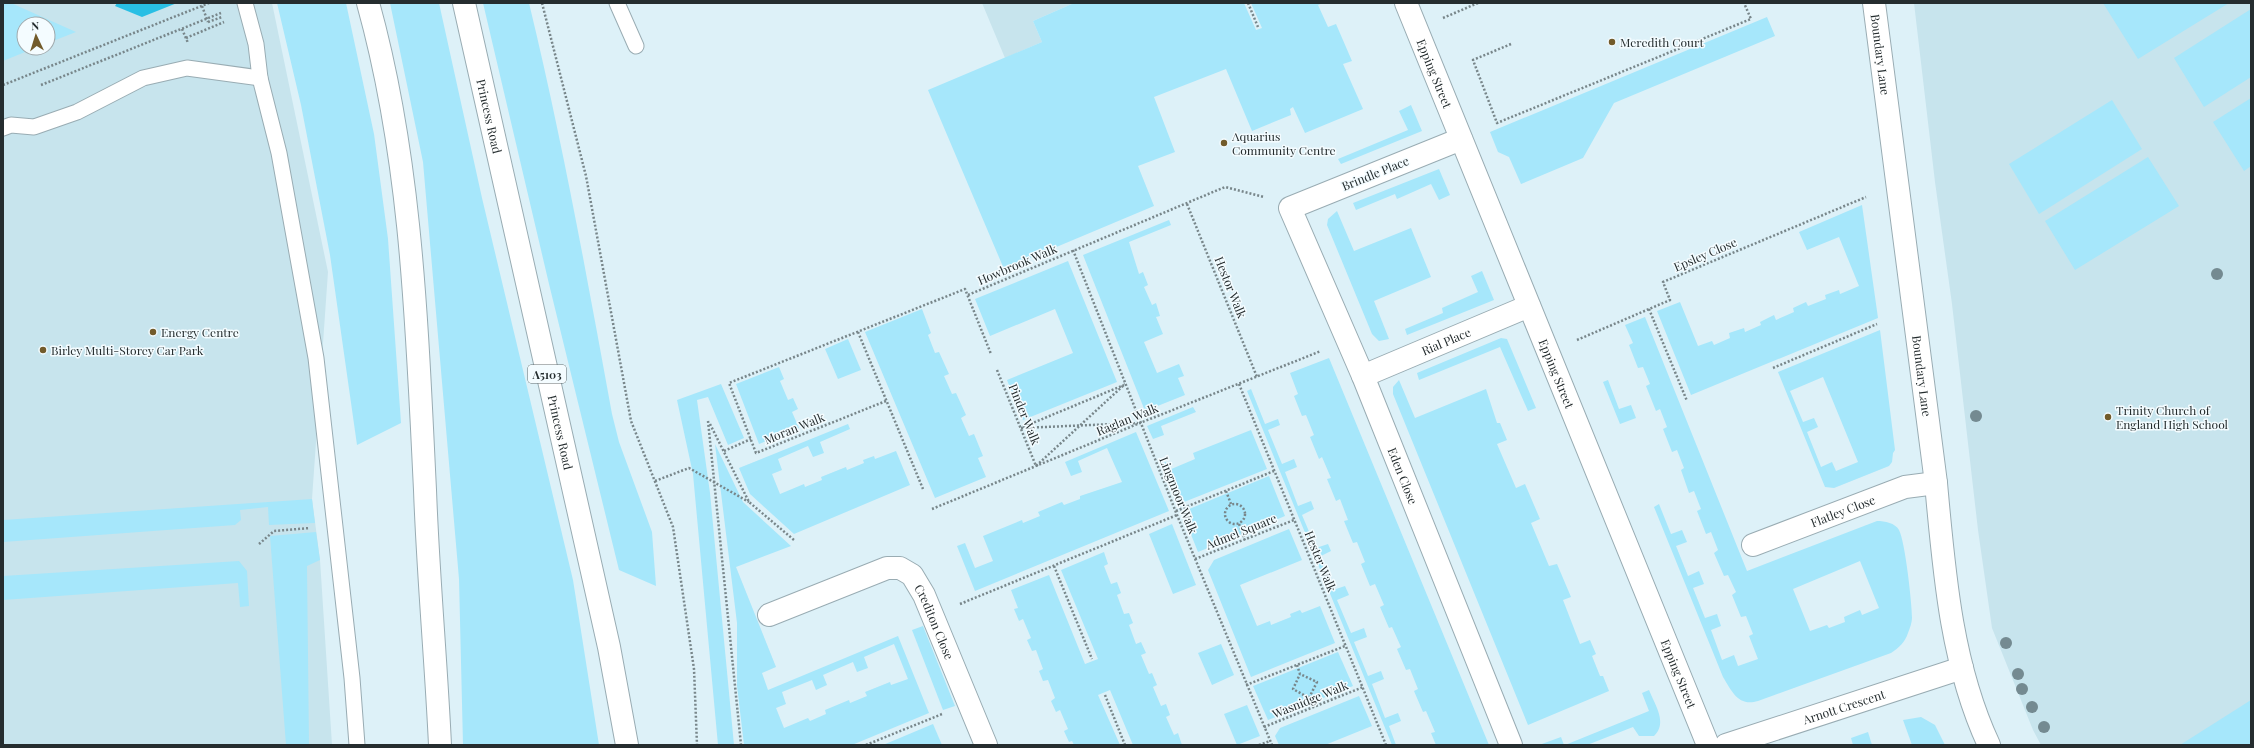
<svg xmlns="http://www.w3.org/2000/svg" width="2254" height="748" font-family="'Playfair Display',serif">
<rect width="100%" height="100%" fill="#ddf1f8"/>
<g fill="#c7e4ed" fill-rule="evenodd">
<path d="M3,3H272L328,272L312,499L320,560L332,745H3ZM24,24H48V48H24Z"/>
<path d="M982,3H1074L1033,21L1042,42L1005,58Z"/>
<path d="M1914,3H2251V745H2041L2033,730L1992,628L1978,530L1952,304L1935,182Z"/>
</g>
<g fill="#a6e7fb" fill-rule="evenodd">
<path d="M3,3H11L76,32L48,43V24H24V48H35L3,61Z"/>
<path d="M277,3H346L374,134L388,239L401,423L357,445L330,255L301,105Z"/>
<path d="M390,3H439L482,198L573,580L599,745H463L459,579L423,162Z"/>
<path d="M483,3H529C562,139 587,277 612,414L619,442L652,532L656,586L619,570L549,284Z"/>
<path d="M1074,3H1244L1256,30L1262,28L1251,3H1323L1318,5L1328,27L1336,24L1352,61L1343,64L1363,109L1305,133L1293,107L1290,109L1291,115L1252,131L1226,69L1154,97L1175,152L1138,166L1154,206L1004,269L928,90L1042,42L1033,21Z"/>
<path d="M2103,3H2229L2138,59Z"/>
<path d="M2251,9V77L2204,107L2174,58Z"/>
<path d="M1767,17L1775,36L1614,103L1583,158L1521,184L1509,157L1498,152L1490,132Z"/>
<path d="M2251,98V166L2244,171L2213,122Z"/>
<path d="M2112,100L2142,149L2039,214L2009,164Z"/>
<path d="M1411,105L1422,131L1341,164L1338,159L1408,130L1399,111Z"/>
<path d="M2148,157L2179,206L2075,270L2045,221Z"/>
<path d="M1439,169L1450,195L1439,200L1431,184L1397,199L1395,194L1356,210L1353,203Z"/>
<path d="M1862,205L1878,318L1691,395L1657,311L1680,302L1698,346L1712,341L1714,345L1730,338L1729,333L1744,328L1745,332L1761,325L1760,322L1774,315L1776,320L1794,312L1793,308L1806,302L1808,306L1826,299L1825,295L1839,290L1840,294L1859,286L1839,237L1807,250L1799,232Z"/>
<path d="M1337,211L1354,251L1411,228L1431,277L1374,301L1389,339L1379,341L1372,334L1327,225L1328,219Z"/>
<path d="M1169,220L1171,225L1129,242L1139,274L1143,272L1148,285L1144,287L1152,305L1156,303L1160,316L1156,317L1163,334L1144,342L1157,373L1179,364L1184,376L1178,378L1185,395L1145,411L1083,255Z"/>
<path d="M1068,261L1117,382L1023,420L1007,380L1073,353L1055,309L990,336L975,299Z"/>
<path d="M1482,271L1494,300L1407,335L1405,329L1443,313L1442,308L1478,292L1471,276Z"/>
<path d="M922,309L931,333L928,335L935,353L939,352L949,374L944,376L952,394L956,393L966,415L961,418L969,436L974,434L983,456L978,458L986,477L935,498L865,332Z"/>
<path d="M1645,317L1747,571L1877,521C1885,521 1895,523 1899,530C1905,541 1912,603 1912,618C1912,622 1910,628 1908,633C1905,642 1899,648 1891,653L1758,701C1739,707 1732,692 1723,677L1654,507L1659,504L1671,534L1682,530L1687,542L1676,546L1688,576L1699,571L1704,584L1693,588L1705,618L1717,614L1721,626L1711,630L1722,660L1734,655L1738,666L1758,659L1749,636L1753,634L1746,616L1741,617L1732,595L1736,592L1728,575L1724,576L1714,553L1718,550L1711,532L1706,534L1697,511L1701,509L1694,491L1689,493L1681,470L1684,468L1677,450L1672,452L1663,429L1667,427L1660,409L1656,411L1646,386L1650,384L1643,367L1638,368L1629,345L1633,343L1625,325ZM1860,561L1879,608L1862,615L1860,610L1844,617L1845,622L1829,628L1827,625L1810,631L1793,589Z"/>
<path d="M1880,330L1895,450L1893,453L1892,462L1889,466L1834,488L1825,487L1778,372ZM1823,377L1858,462L1836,471L1832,462L1821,467L1807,432L1818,427L1814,418L1803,422L1790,391Z"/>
<path d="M1501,338L1507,339L1536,408L1528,411L1500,347L1419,380L1417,373Z"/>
<path d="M848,339L861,370L838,379L825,349Z"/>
<path d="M1329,358L1489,745H1436L1431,733L1435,732L1426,711L1423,712L1414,691L1418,689L1410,669L1406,670L1397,649L1401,647L1392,627L1389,628L1380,607L1384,605L1375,584L1370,586L1361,564L1365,562L1357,542L1353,543L1344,521L1348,520L1340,499L1336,501L1327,479L1331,478L1322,457L1319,459L1310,437L1314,435L1306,415L1302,416L1294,396L1298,394L1290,373Z"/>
<path d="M779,367L784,379L780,381L788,400L793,398L798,409L792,412L799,428L759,444L736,384Z"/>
<path d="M1399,380L1415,418L1486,389L1497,423H1500L1507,440L1497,444L1516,488L1525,484L1540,519L1531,523L1549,566L1557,564L1571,597L1563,600L1580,644L1590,640L1596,654L1592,656L1600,676H1603L1609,691L1528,725L1393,394V387Z"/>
<path d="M1608,380L1619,409L1631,405L1636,418L1620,424L1603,382Z"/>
<path d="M721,384L744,438L728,445L708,397L697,400L710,493L734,745H718L693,474L677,400Z"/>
<path d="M1251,389L1265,424L1278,419L1280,425L1268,430L1282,464L1294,459L1297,467L1285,472L1298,506L1311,501L1314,509L1302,515L1316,548L1328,544L1331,551L1319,557L1333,590L1345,586L1349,595L1337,600L1351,633L1364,628L1367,637L1354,642L1368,676L1381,671L1384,679L1372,684L1385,718L1398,713L1401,721L1389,726L1396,745H1392L1247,391Z"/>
<path d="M1193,407L1196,412L1161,426L1164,435L1153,439L1147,426Z"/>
<path d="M848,424L850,429L820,442L824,453L813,457L808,446L778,459L782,470L772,474L780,494L804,484L805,487L822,480L821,477L846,467L847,470L864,463L863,460L874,456L875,459L896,451L910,485L794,534L750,494L739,468Z"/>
<path d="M1251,430L1267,469L1179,504L1162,463L1166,462L1169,470L1195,459L1193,453Z"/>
<path d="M1136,432L1169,511L975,591L957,546L965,543L975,568L993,561L983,536L1022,520L1023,523L1040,516L1038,512L1062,502L1064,505L1080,499V496L1122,482L1107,448L1078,461L1082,472L1071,476L1065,462Z"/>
<path d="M715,444L743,502L791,546L736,567L776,667L762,673L768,690L898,636L929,713L852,745H744L737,686V623ZM894,644L908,679L891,685L890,682L865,692L867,696L850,703L849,700L825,710L826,714L810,721L808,718L784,728L776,708L786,704L782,692L812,680L816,690L827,685L823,675L853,662L857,672L868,668L864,657Z"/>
<path d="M1269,476L1285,516L1198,552L1182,512Z"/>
<path d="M312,499L315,523L269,525L268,507L240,510L241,520L235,525L3,542V520Z"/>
<path d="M1172,524L1196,585L1173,594L1149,534Z"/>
<path d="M1289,529L1302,560L1240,585L1257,626L1270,621L1271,625L1291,617L1290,614L1300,610L1302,613L1320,606L1335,643L1251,677L1208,570L1214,560Z"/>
<path d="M316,532L320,560L307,566L309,745H286L270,536Z"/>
<path d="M1104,552L1108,564L1104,566L1111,584L1117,582L1121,593L1117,595L1124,614L1129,613L1133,623L1129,625L1136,644L1141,642L1146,653L1141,655L1149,674L1152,673L1157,685L1153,687L1161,706L1166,704L1170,715L1166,717L1174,735L1178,733L1182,745H1133L1110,690L1098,695L1120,745H1074L1072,741L1069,742L1064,731L1068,729L1060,710L1056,712L1051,701L1055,698L1048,680L1043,681L1039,671L1043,669L1036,650L1032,651L1027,640L1031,638L1023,619L1019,621L1014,609L1018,608L1011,590L1049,575L1085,664L1098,659L1061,570Z"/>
<path d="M239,561L247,571L249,606L240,607L238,583L3,600V576Z"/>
<path d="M923,626L955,706L943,710L912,630Z"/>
<path d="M1221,644L1234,675L1212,685L1198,653Z"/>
<path d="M1338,652L1353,686L1268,720L1253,686Z"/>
<path d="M1649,690C1655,705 1668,723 1654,736H1639L1633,727L1587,745H1565L1649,711L1642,693Z"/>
<path d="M1359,696L1372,726L1325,745H1279L1275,736L1280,728Z"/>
<path d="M2251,700V745H2180Z"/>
<path d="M1247,705L1260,736L1237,745L1224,714Z"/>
<path d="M1921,717L1935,725L1945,745H1912L1903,720Z"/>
<path d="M933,724L942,745H883Z"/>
<path d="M1868,732L1872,745H1853L1851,738Z"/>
<path d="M1561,737L1564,745H1539Z"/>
</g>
<path fill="#29bfe4" d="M117,3H177L142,17L115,6Z"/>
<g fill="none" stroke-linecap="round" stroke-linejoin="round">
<g stroke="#99acb3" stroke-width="17">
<g id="lane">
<path d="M245,3L256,44L260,78L279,153L316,358L352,678L357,745"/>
<path d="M617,3L636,46"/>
<path d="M3,128L11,125L34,127L77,112L143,78L187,68L260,78"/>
</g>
</g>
<g stroke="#99acb3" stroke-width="24">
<g id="street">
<path id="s1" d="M1406,3L1708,745"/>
<path id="s2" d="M1461,139L1290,208L1363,376L1511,745"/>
<path id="s3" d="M1363,376L1529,306"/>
<path id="s4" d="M1753,545L1905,487L1936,483"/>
<path id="s5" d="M769,615L887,568H900L912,575L924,595L986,745"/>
<path id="s6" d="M1726,745L1962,668"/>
</g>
</g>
<g stroke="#99acb3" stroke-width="24">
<g id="secondary">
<path id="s7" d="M1874,3L1936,483C1944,571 1951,664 1989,745"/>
</g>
</g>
<g stroke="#99acb3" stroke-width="24">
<g id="highway">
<path d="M368,3C412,161 417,328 425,490C428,575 436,660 440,745"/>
<path id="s8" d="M464,3L609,647L627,745"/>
</g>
</g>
<g stroke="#78868a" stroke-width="2.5" stroke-dasharray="2 2" stroke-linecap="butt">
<path d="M542,3L586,176L631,421L673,527L694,669L697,745"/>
<path d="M1248,3L1258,27"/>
<path d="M1443,18L1478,3"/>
<path d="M208,22L222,17"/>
<path d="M182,29L188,43"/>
<path d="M186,38L224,22"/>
<path d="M1511,44L1473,60L1497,123L1751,19L1744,3"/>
<path d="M3,85L209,3"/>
<path d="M41,85L221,13"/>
<path d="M1187,204L1257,377"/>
<path d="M1073,250L1177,515L1272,745"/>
<path d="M968,295L1225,187L1264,197"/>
<path d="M1649,309L1687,401"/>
<path d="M858,332L923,489"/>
<path d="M1577,340L1670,300L1663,282L1866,197"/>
<path d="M1773,368L1877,324"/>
<path d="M997,370L1036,466L1125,384"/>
<path d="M1239,384L1386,745"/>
<path d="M886,401L756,453L729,383L965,289L991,354"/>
<path d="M708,421L741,745"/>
<path d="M710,424L749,502L794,540"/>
<path d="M1023,427L1124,385"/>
<path d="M1021,428L1138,423"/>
<path d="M724,451L751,439"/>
<path d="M655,481L689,468L749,502"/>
<path d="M1226,491L1231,504"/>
<circle cx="1235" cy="514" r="10"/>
<path d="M932,509L1140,423L1321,351"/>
<path d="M1176,511L1274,471"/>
<path d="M1239,524L1245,540"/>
<path d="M259,544L274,531L310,528"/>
<path d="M1195,559L1294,520"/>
<path d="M1054,566L1092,659"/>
<path d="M960,604L1177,515"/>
<path d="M1297,665L1300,674L1317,682L1309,698L1293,689L1300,674"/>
<path d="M1246,685L1345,646"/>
<path d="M1105,695L1125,745"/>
<path d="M1309,698L1314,707"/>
<path d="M1264,727L1363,687"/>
<path d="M866,745L942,714"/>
<path d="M1259,745L1270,741"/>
</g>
<use href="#lane" stroke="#fff" stroke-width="15"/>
<use href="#street" stroke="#fff" stroke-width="22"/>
<use href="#secondary" stroke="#fff" stroke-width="22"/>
<use href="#highway" stroke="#fff" stroke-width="22"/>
<path stroke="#78868a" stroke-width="2.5" stroke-dasharray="2 2" stroke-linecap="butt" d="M202,6L208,22"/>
</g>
<g fill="#748a91">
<circle cx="2217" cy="274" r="6"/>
<circle cx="1976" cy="416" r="6"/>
<circle cx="2006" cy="643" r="6"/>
<circle cx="2018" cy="674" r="6"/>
<circle cx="2022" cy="689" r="6"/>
<circle cx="2032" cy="707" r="6"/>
<circle cx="2044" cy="727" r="6"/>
</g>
<g fill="#725b2b" stroke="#f4fcff" stroke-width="1.5">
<circle cx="1612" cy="42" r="4"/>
<circle cx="1224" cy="143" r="4"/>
<circle cx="153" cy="332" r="4"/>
<circle cx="43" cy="350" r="4"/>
<circle cx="2108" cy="417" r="4"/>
</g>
<g text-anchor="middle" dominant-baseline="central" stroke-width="3" stroke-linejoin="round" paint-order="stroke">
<rect fill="#f4fcff" stroke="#636b6d" stroke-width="1" x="528" y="365" width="38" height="18" rx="3"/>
<g font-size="11" font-weight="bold" fill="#252d2f">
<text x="547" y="374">A5103</text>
</g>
<g font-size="12" fill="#252d2f" stroke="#f4fcff" text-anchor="start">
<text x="1620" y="42">Meredith Court</text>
<text x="1232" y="136">Aquarius<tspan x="1232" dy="14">Community Centre</tspan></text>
<text x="161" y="332">Energy Centre</text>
<text x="51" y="350">Birley Multi-Storey Car Park</text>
<text x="2116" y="410">Trinity Church of<tspan x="2116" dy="14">England High School</tspan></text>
</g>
<g font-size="12" fill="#252d2f" stroke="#f4fcff">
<text stroke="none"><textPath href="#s7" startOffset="52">Boundary Lane</textPath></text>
<text stroke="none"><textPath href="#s1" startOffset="76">Epping Street</textPath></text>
<text stroke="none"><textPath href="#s8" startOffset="116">Princess Road</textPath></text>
<text transform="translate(1375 173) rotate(-22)">Brindle Place</text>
<text transform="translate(1705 254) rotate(-23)">Epsley Close</text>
<text transform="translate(1017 264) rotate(-23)">Howbrook Walk</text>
<text transform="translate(1231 287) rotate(68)">Hestor Walk</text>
<text stroke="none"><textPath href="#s3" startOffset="90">Rial Place</textPath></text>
<text stroke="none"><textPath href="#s1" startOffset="400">Epping Street</textPath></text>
<text stroke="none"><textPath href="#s7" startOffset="376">Boundary Lane</textPath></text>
<text transform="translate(1025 414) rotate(68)">Pinder Walk</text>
<text transform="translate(1127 419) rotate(-22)">Raglan Walk</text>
<text transform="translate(794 428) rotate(-22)">Moran Walk</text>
<text stroke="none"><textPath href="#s8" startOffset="440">Princess Road</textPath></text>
<text stroke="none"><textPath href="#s2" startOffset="475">Eden Close</textPath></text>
<text transform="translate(1179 495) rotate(68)">Lingmoor Walk</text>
<text stroke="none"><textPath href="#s4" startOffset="96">Flatley Close</textPath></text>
<text transform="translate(1241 531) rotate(-22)">Admel Square</text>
<text transform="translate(1321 561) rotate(68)">Hester Walk</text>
<text stroke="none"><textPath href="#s5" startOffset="206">Crediton Close</textPath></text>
<text stroke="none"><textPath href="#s1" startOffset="724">Epping Street</textPath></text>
<text transform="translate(1310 699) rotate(-22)">Wasnidge Walk</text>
<text stroke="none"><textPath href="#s6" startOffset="124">Arnott Crescent</textPath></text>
</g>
</g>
<rect width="2254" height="748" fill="none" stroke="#252d2f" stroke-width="8"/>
<g transform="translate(36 36) rotate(356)"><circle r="19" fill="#f4fcff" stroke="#a1a9ac"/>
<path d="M0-3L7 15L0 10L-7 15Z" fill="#725b2b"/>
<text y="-6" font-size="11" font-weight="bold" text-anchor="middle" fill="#252d2f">N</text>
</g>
</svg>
